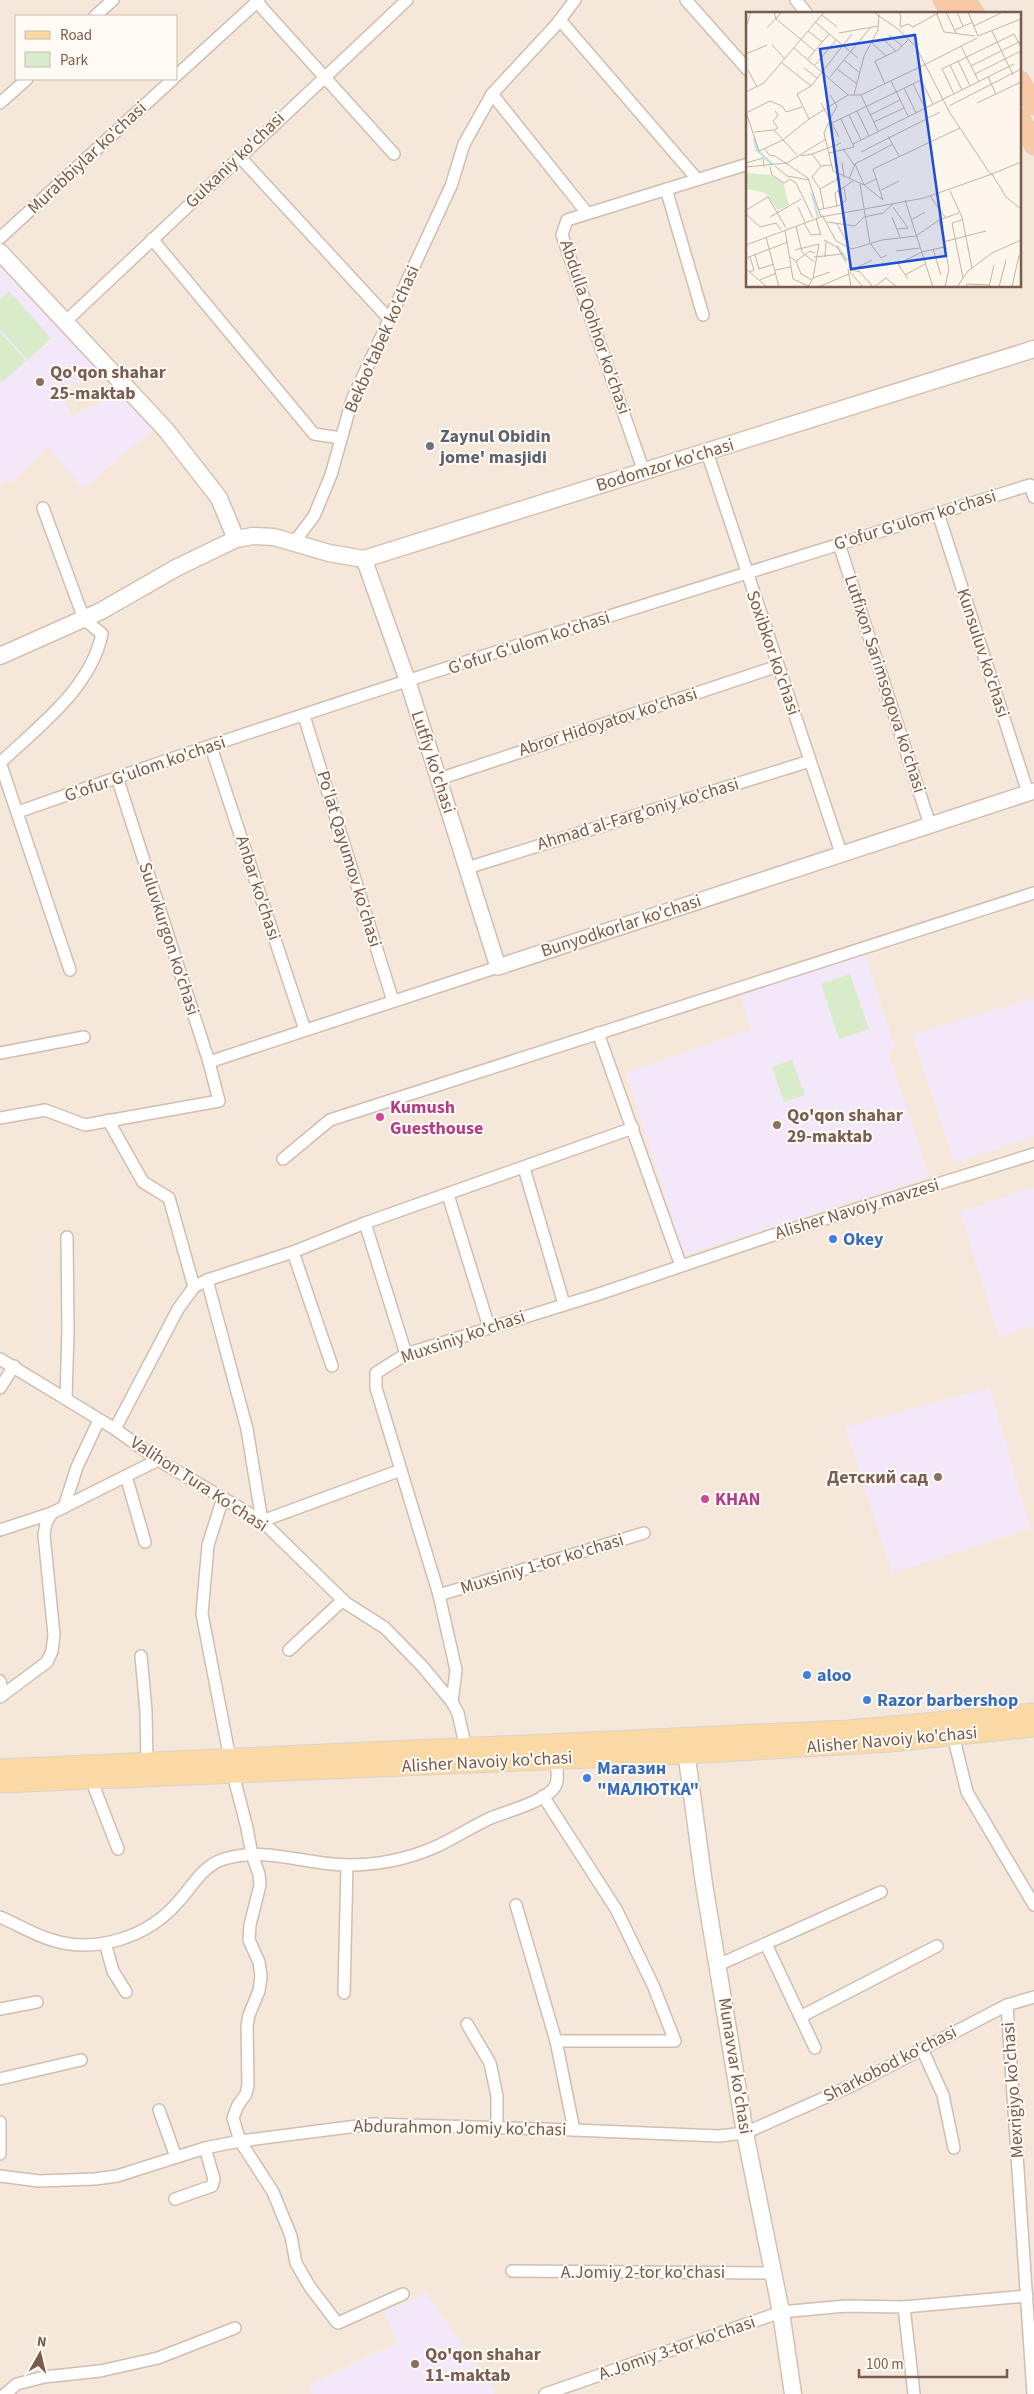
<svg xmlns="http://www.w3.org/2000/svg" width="1034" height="2394" font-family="'Source Sans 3',sans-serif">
<rect width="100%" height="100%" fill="#fdf6ec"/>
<path fill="#f5e8da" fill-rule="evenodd" d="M0,0H1034V2394H0ZM748,14H1020V286H748ZM16,16H176V79H16Z"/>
<g fill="#f3e8fa">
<path d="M0,266L100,373L59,391L72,416L120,394L153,429L83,489L48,447L11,483L7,479L0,486Z"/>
<path d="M865,954L895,1048L888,1051L929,1177L684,1255L626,1073L751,1030L740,995Z"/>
<path d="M1034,998V1136L955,1163L912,1035Z"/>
<path d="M1034,1187V1326L999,1336L960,1212Z"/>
<path d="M990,1388L1030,1528L892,1573L845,1427Z"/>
<path d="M426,2293L491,2385L495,2394H312L308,2386L397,2343L384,2311Z"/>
</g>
<g fill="#d8ecc9">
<path d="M9,291L51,338L28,360L0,329V299Z"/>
<path d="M0,332L26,361L2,382L0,380Z"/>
<path d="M850,974L869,1029L839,1039L821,984Z"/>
<path d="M792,1060L805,1095L784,1102L772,1067Z"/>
</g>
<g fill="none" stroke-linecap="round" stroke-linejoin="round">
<g stroke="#d1beb0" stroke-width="14">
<g id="minor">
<path d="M255,0L394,154"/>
<path d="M686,0L748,70"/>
<path d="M796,0L807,14"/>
<path d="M95,16L113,0"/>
<path d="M560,20L697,179"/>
<path d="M176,76L259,0"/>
<path d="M492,94L587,213"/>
<path d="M0,103L27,79"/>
<path d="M239,156L390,320"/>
<path d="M666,189L703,315"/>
<path d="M0,238L173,79"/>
<path d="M152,239L314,434L341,438"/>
<path d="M65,322L407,0"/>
<path d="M707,452L841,853"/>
<path d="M644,472L562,235L567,220L748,164"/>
<path d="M938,513L1028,793"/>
<path d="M295,541L314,516L331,475L352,400L451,186L464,144L492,94L556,25L575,0"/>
<path d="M839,544L930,825"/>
<path d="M304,716L393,1001"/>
<path d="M211,747L305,1030"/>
<path d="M0,762L70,970"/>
<path d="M0,763C39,726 90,689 102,634L84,619L43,508"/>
<path d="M439,779L778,666"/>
<path d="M18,812C352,694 692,590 1030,485L1034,497"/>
<path d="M467,868L810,761"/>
<path d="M598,1033L681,1266"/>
<path d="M0,1053L84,1037"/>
<path d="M209,1062L498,967"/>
<path d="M0,1118L45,1110L85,1125L219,1101L209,1062L117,777"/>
<path d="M108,1120L143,1182L169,1198L194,1287"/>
<path d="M283,1159L330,1120L1034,893"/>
<path d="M524,1168L564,1304"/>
<path d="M448,1195L489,1327"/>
<path d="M365,1223L406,1354"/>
<path d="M293,1252L332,1366"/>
<path d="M207,1280L247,1429L262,1521L401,1470"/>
<path d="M0,1359L115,1429L158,1460L262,1521L346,1603L385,1628L422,1666L452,1702L458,1713L466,1749"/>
<path d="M0,1388L14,1366"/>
<path d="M66,1399L68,1330L67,1237"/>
<path d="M115,1429L178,1309L194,1287L207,1280L293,1252L365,1223L633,1128"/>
<path d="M126,1476L145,1542"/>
<path d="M223,1498L208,1545L202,1614L230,1759"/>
<path d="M64,1507L77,1467L99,1420"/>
<path d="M0,1530L52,1513"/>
<path d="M439,1595L644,1533"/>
<path d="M289,1650L343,1600"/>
<path d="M141,1656L146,1711L147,1762"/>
<path d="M0,1681L3,1695"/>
<path d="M0,1697L47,1662L52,1651L54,1635L44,1535L46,1523L52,1513L158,1460"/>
<path d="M452,1702L456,1670L439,1595L376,1388V1373L406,1354L596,1295L767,1237L1034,1154"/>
<path d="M953,1735L967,1792L1034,1905"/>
<path d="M233,1774L247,1828L252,1855L259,1874L260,1885L250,1925L249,1940L259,1962L261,1976L259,1991L249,2015L247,2026L248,2085L246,2094L238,2105L233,2118L240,2141L273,2192L291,2236L296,2263L310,2287L335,2320L338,2323L403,2294"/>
<path d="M91,1779L118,1849"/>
<path d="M543,1796L616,1909L653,1985L675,2041H556"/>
<path d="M516,1905L556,2041L574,2130"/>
<path d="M0,1917C17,1924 34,1935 52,1940C96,1954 148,1937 178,1902C192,1887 203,1865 224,1859C266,1846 307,1865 348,1865C376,1865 407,1859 433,1848C454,1839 472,1826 493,1817C509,1811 545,1801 554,1788C560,1781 556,1767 556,1758"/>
<path d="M105,1943L113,1971L126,1992"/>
<path d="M766,1944L815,2048"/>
<path d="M718,1965L881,1892"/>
<path d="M344,1993L347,1865"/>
<path d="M1007,2005L1033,2394"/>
<path d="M0,2009L37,2002"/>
<path d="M800,2017L937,1946"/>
<path d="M467,2024L490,2063L497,2096V2127"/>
<path d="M922,2049L943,2095L954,2148"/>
<path d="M0,2079L81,2060"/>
<path d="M159,2110L176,2157"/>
<path d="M0,2122V2154"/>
<path d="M0,2176L39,2181L95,2179L117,2176L205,2148L240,2141L373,2124L574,2130L719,2136L745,2133L851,2086L1007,2005L1034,1997"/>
<path d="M175,2199L212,2186L214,2179L205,2148"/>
<path d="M512,2271L773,2273"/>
<path d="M904,2307L914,2394"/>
<path d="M5,2394L17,2384L44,2377L100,2371L158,2358L235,2328"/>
<path d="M545,2394L781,2312L846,2306L904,2307L1027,2296"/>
</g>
</g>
<g stroke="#d1beb0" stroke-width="18">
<path id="tertiary" d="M364,559L408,682L498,967L1034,791"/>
</g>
<g stroke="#d6c0b0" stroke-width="19">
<g id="secondary">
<path d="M0,252L166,430L219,498L236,539"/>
<path d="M0,656L101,611L176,568L236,539L253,536L274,537L329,553L364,559L1034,349"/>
<path d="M685,1743L704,1884L745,2133L781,2312L793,2394"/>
</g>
</g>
<g stroke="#dad1cd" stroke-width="21">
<g id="primary">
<path d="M0,1769L848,1730L1034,1713"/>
<path d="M0,1783L687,1754L890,1742L1034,1727"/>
</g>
</g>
<g stroke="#dad1cd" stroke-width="21">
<g id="trunk">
<path d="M943,0L953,14"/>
<path d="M965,0L975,14"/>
<path d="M1020,81L1034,105"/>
<path d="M1020,118L1034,145"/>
</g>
</g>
<use href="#minor" stroke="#fff" stroke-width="11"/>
<use href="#tertiary" stroke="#fff" stroke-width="15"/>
<use href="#secondary" stroke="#fff" stroke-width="16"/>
<use href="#primary" stroke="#fbd9a5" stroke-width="19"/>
<use href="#trunk" stroke="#f9c8a4" stroke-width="19"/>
</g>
<g fill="#8d6e63" stroke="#fffaf3" stroke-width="2">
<circle cx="40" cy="382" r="5"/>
<circle cx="777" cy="1125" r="5"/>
<circle cx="938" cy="1477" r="5"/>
<circle cx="415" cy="2364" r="5"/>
</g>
<circle fill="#6b7280" stroke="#fffaf3" stroke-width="2" cx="430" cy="446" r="5"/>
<g fill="#d1479c" stroke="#fffaf3" stroke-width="2">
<circle cx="380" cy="1117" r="5"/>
<circle cx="705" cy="1499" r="5"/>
</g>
<g fill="#3f7fe0" stroke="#fffaf3" stroke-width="2">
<circle cx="833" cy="1239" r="5"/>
<circle cx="807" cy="1675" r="5"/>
<circle cx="867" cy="1700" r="5"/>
<circle cx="587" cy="1778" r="5"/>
</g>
<g text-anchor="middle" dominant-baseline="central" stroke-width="4" stroke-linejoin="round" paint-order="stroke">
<g font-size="18" fill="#7a5c4d" stroke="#fffaf3">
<text transform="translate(87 158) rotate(-43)">Murabbiylar ko'chasi</text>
<text transform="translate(235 160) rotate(-44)">Gulxaniy ko'chasi</text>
<text transform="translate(595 327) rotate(71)">Abdulla Qohhor ko'chasi</text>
<text transform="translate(382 339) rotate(-66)">Bekbo'tabek ko'chasi</text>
<text transform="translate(665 465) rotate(-17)">Bodomzor ko'chasi</text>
<text transform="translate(915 520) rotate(-17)">G'ofur G'ulom ko'chasi</text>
<text transform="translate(529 643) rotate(-18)">G'ofur G'ulom ko'chasi</text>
<text transform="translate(773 653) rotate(71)">Soxibkor ko'chasi</text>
<text transform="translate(983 653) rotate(72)">Kunsuluv ko'chasi</text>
<text transform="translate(885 684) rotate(72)">Lutfixon Sarimsoqova ko'chasi</text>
<text transform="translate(608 722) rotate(-18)">Abror Hidoyatov ko'chasi</text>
<text transform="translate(433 762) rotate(72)">Lutfiy ko'chasi</text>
<text transform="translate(145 769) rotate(-19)">G'ofur G'ulom ko'chasi</text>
<text transform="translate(638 814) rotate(-17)">Ahmad al-Farg'oniy ko'chasi</text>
<text transform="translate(349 859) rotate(73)">Po'lat Qayumov ko'chasi</text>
<text transform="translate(258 888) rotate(72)">Anbar ko'chasi</text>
<text transform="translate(621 926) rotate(-18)">Bunyodkorlar ko'chasi</text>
<text transform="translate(169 939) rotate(72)">Suluvkurgon ko'chasi</text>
<text transform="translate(857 1209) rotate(-17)">Alisher Navoiy mavzesi</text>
<text transform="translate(463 1337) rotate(-19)">Muxsiniy ko'chasi</text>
<text transform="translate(199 1484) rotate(33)">Valihon Tura Ko'chasi</text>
<text transform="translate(542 1564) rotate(-17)">Muxsiniy 1-tor ko'chasi</text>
<text transform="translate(892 1740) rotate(-5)">Alisher Navoiy ko'chasi</text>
<text transform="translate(487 1762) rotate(-3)">Alisher Navoiy ko'chasi</text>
<text transform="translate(890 2064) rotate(-27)">Sharkobod ko'chasi</text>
<text transform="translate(735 2066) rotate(81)">Munavvar ko'chasi</text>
<text transform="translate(1013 2090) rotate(-94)">Mexrigiyo ko'chasi</text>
<text transform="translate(460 2128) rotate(1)">Abdurahmon Jomiy ko'chasi</text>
<text x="643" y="2272">A.Jomiy 2-tor ko'chasi</text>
<text transform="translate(677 2348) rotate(-19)">A.Jomiy 3-tor ko'chasi</text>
</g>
<g font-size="18" font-weight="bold" fill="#785e54" stroke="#fffaf3" text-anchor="start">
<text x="50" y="372">Qo'qon shahar<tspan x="50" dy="21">25-maktab</tspan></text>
<text x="787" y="1115">Qo'qon shahar<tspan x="787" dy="21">29-maktab</tspan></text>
<text x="928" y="1477" text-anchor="end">Детский сад</text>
<text x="425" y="2354">Qo'qon shahar<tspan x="425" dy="21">11-maktab</tspan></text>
</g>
<g font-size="18" font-weight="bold" fill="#5b616d" stroke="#fffaf3" text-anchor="start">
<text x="440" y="436">Zaynul Obidin<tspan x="440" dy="21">jome' masjidi</tspan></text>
</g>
<g font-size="18" font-weight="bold" fill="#b23c85" stroke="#fffaf3" text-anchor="start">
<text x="390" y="1107">Kumush<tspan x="390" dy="21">Guesthouse</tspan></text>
<text x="715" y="1499">KHAN</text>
</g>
<g font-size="18" font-weight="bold" fill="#366cbe" stroke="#fffaf3" text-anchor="start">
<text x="843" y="1239">Okey</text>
<text x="817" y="1675">aloo</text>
<text x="877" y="1700">Razor barbershop</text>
<text x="597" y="1768">Магазин<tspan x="597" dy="21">"МАЛЮТКА"</tspan></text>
</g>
</g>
<g transform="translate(746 12)">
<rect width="275" height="275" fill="#fdf6ec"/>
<path d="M0,161L24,163L37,170L43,193L32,198L19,181L1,177Z" fill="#d8ecc9"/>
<path fill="none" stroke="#bfe3e8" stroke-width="2.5" d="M8,126L11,138L27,153M66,181L72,205M91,234L101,248"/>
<path fill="none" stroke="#c5b3a7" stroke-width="1" d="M28,0L30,7L69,39M127,0L152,17L170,35L204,101L243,160L246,162L275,150M151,0L155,3L154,14M190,0L198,20L229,24M200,0L210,21M211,0L217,14M222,0L232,24M76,3L91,15M69,10L112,46M228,14L255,1M0,15L5,0M154,15L162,12L167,15L194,0M21,16L36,0M209,18L227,10M62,19L76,30M246,19L267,63M93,21L132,14M143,23L156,34M232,24L275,7M137,27L150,39M126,31L140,44M26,33L39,47M215,34L233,70M48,36L102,83M0,42L21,33M62,47L83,22M98,48L114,61M212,49L224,74M36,51L65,74M180,52L231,26M69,53L90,28M204,53L216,78M225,54L275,29M58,56L71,66M91,57L111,72M2,58L11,75M229,62L275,39M84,65L124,16M242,65L250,82M145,69L162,104M139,72L129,49L152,38L163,27M167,72L179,96M158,76L170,101M0,80L18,71L78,0M208,82L196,57L268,22L275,35M108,83L118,44L132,18L133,2M115,83L132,119M75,91L93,125M231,91L275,70M203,94L275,57M111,99L123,124M0,100L13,139M0,101L24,89L36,94L40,100L56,95M103,103L115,128M124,103L154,88M63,107L51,82L65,74L106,22M84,107L91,94L84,83M84,108L78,121L87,159L118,173L137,188M128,110L158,96M86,111L175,68L187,92M28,118L51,143M28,118L32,116L27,109L32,103L29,99M8,120L28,118M142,124L153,144M107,132L268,52M19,137L23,143L29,144L62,166L75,205M98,138L108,153M13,139L37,128L63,107L102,83H115L180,52M115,140L194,100M83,141L108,135L95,107M54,142L56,144L66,142L95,131M66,142L75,154M96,150L98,165M0,151L17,146L18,155M109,152L118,173L130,167M29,154L41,164L63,168M0,155L41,151L80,127M24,155L26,163L38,171L44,167L50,171L67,206M246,162L260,185L275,197M66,165L74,177L78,197M66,165L75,154L85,153M103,167L109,152L147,132M114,172L118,196M74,177L90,168L93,162M92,178L96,193M135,178L153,169M204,179L216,205L226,256M184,184L199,205M137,188L127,157L214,116M159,188L187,275M52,195L59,210M91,195L89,181L98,175M147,195L162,216L151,217M118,197L124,231L135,246L141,243M0,198L22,185L40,216M72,198L95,193L100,188L98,175L107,169M0,202L14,215L30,211L35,218M76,203L90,229L106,237L136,228L170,224L193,208L213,201M24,205L55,187M146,205L154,225M70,206L75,224M165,208L179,200M193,208L203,257L199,275M216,208L206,211L217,266M81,210L109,214L118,205L137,201L148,191M58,211L65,223L74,222M91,212L101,230L104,257L114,260L127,275M50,214L56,240L68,250M39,218L47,267L62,274M20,225L33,275M78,228L91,235L100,250M197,230L240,219M0,233L75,205L178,186L246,162M187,237L195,263M49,238L73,232M150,239L174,236M9,243L13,257L28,252M44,245L50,249L55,262L66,268M68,245L97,242M79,245L80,230M0,246L42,230M50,249L64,239L69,241M0,257L21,275M102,257L105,275M29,258L45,255M104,259L126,248M3,260L8,258L4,245M104,260L117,275M159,263L179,252M67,266L84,260M162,267L152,252L176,240L198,235M14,268L30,261M62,275L67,266L73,232M72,275L103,262M128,275L140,266L151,275M211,275L222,259L246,241L275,228M220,275L221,272L243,273M243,275L248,253M253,275L260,248M266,275L273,243"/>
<path fill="#1d4ed8" fill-opacity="0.15" stroke="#1d4ed8" stroke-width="2.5" d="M169,23L200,244L105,257L74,37Z"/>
<rect width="275" height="275" fill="none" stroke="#7a5c4d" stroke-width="2.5"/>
</g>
<rect x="15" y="15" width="162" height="65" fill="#fffaf3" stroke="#cabbb1"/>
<rect x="25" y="31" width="25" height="8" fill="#fbd9a5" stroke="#cabbb1"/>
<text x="60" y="40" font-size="15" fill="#7a5c4d">Road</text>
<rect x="25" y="52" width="25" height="15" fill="#d8ecc9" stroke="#cabbb1"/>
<text x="60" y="65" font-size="15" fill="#7a5c4d">Park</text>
<g transform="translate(40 2354) rotate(8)" stroke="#fffaf3" stroke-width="4" paint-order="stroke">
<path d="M0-4L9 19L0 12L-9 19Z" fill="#7a5c4d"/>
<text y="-8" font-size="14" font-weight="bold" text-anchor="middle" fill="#7a5c4d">N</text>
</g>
<path d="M859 2369v8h148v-8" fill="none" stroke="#7a5c4d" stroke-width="2.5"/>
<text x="866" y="2369" font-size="15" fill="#7a5c4d" stroke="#fffaf3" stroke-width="4" paint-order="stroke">100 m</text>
</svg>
